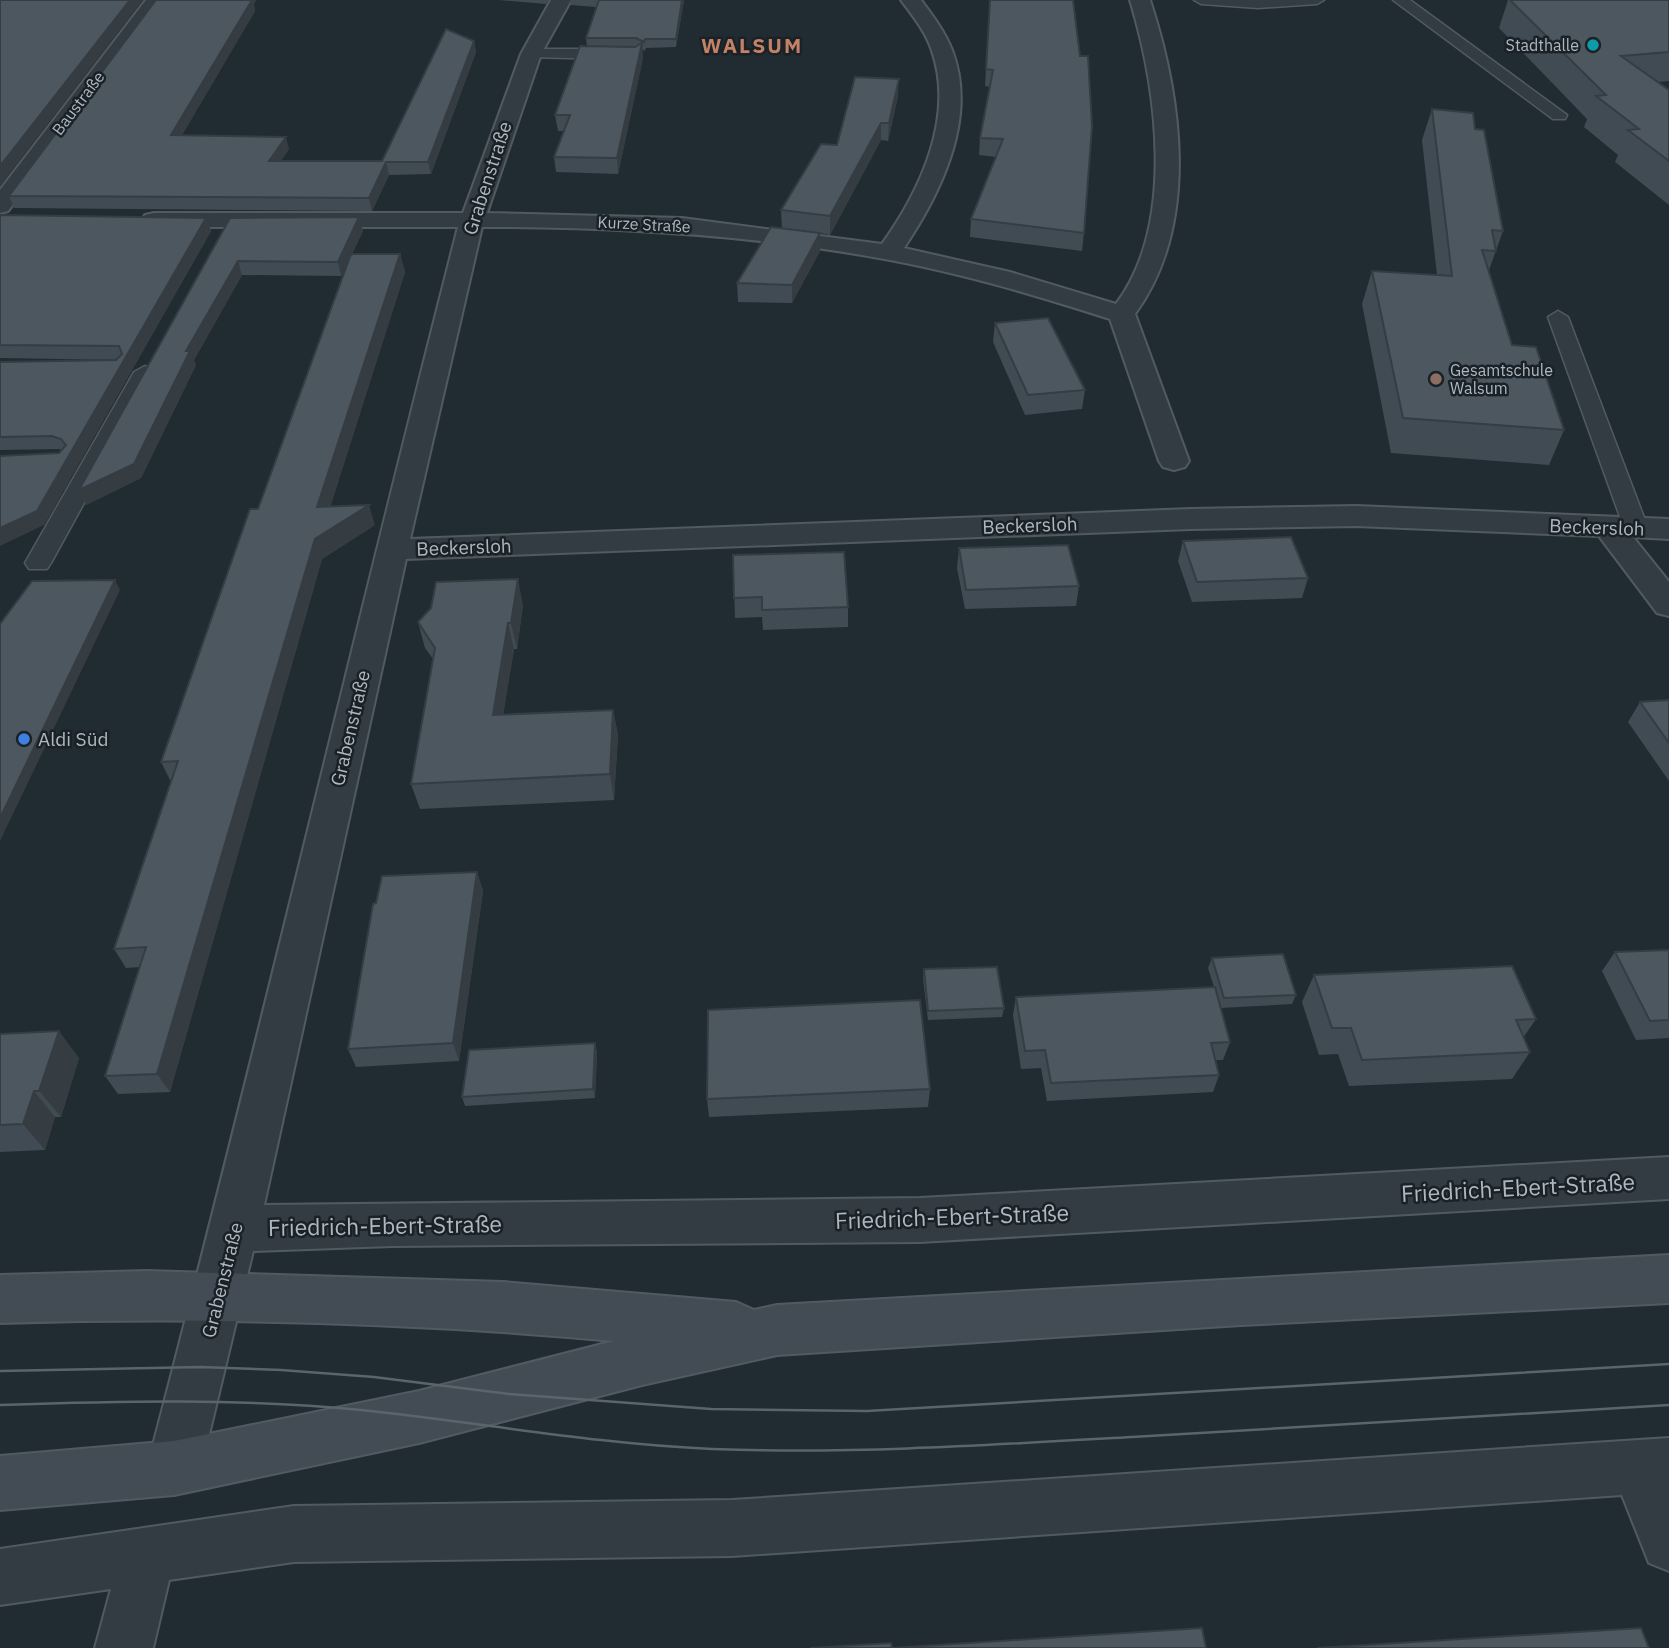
<svg xmlns="http://www.w3.org/2000/svg" width="1669" height="1648" font-family="'IBM Plex Sans',sans-serif">
<rect width="100%" height="100%" fill="#212b32"/>
<g fill="none" stroke-linecap="round" stroke-linejoin="round">
<g stroke="#525a61" stroke-width="3">
<g id="lane">
<path d="M1194,0H1324L1317,4L1258,8L1201,4Z"/>
<path d="M1393,0H1410L1567,115L1565,119H1553Z"/>
<path d="M531,49H615L623,54L615,59L525,57V51Z"/>
<path d="M1558,311L1568,317L1648,528L1645,533H1627L1624,528L1548,317Z"/>
<path d="M145,366L156,372L51,563L47,569H29L25,563L134,372Z"/>
</g>
</g>
<g stroke="#525a61" stroke-width="4">
<g id="street">
<path d="M146,0H166L8,211L0,213V190Z"/>
<path d="M551,0H571L541,54L487,213L682,218L882,244C920,191 955,117 932,51C926,32 913,16 901,0H921C933,16 945,32 952,50C978,117 941,193 904,248L1010,272L1116,304C1176,224 1157,89 1130,0H1150C1182,98 1200,225 1135,314L1189,461L1185,467L1174,470L1163,467L1159,461L1110,319C1038,296 965,274 890,260C756,235 619,227 482,227L410,539L1191,509L1356,506L1669,519V539L1633,537L1669,582V616L1657,613L1599,536L1356,526L1191,529L406,559L264,1205L920,1198L1669,1157V1199L920,1242L392,1246L253,1251L201,1468L193,1487L174,1495L155,1487L147,1468C256,1055 352,640 458,227H154L145,225L142,220L145,215L154,213H463L521,54Z"/>
<path d="M1669,1438V1571L1649,1563L1622,1495L732,1556L294,1562L169,1580L153,1648H95L111,1589L0,1605V1549L294,1506L732,1500Z"/>
</g>
</g>
<g stroke="#525a61" stroke-width="4">
<path id="secondary" d="M1669,1255V1303L1241,1325L777,1355L642,1385L419,1443L174,1495L0,1510V1456L174,1441L419,1391L614,1341C410,1322 205,1317 0,1323V1275L147,1271L503,1282L736,1302L754,1310L777,1305Z"/>
</g>
<use href="#lane" fill="#343c43" fill-rule="evenodd"/>
<use href="#street" fill="#343c43" fill-rule="evenodd"/>
<use href="#secondary" fill="#434c55" fill-rule="evenodd"/>
<g stroke="#5a646d" stroke-width="2.5">
<path d="M0,1371L201,1367L281,1370L374,1377L509,1394L711,1409L867,1411L1669,1364"/>
<path d="M0,1405C120,1401 241,1398 361,1410C478,1422 594,1444 712,1449C852,1454 992,1445 1132,1437C1311,1427 1490,1417 1669,1405"/>
</g>
</g>
<g fill="#414b53">
<path d="M156,0H256L254,4L255,11L182,135L289,149L281,161H382L474,41L476,52L431,174L389,175L372,211L14,208L9,196Z"/>
<path d="M498,0H549L546,4Z"/>
<path d="M570,0H684L676,47L646,48L645,51L642,49L643,58L618,174L556,172L554,157L564,131H558L555,115L587,46L586,38L596,7L571,5Z"/>
<path d="M990,0L1084,233L1082,251L970,237L971,219L996,157L979,155L980,138L990,87L985,86Z"/>
<path d="M1508,0H1669V81L1658,82L1669,90V205L1615,162L1618,155L1584,127L1587,119L1499,28Z"/>
<path d="M898,96L888,141L881,140L830,235L820,233V251L792,303L738,302L737,283L782,228L781,210L837,145Z"/>
<path d="M1432,109L1475,129L1503,231L1489,270L1512,345L1564,430L1549,465L1391,453L1362,304L1372,271L1437,275L1422,140Z"/>
<path d="M0,215L206,218L211,231L44,525L59,453L62,450L59,449L0,450V362L117,360L0,358Z"/>
<path d="M359,217L363,231L352,254H400L405,272L330,507L375,525L322,559L170,1092L118,1094L105,1076L140,967L126,968L114,949L171,782L161,762L258,509L351,256L341,276L242,275L194,360L196,365L141,478L86,505L79,490L230,218Z"/>
<path d="M995,323L1085,390L1082,409L1025,415L993,342Z"/>
<path d="M1183,541L1308,578L1302,598L1192,602L1178,561Z"/>
<path d="M959,548L1079,586L1076,606L965,609L957,568Z"/>
<path d="M733,555L848,607V627L763,630L762,617L735,618Z"/>
<path d="M523,605L517,649H514L503,715L613,710L618,735L614,800L420,809L411,784L433,659L425,648L418,622L431,608Z"/>
<path d="M1669,700V781L1628,722L1640,702Z"/>
<path d="M477,872L483,891L459,1061L356,1067L348,1049L376,903Z"/>
<path d="M1669,950V1038L1636,1040L1602,971L1615,952Z"/>
<path d="M1212,958L1296,995L1292,1004L1221,1008L1230,1042L1223,1060H1216L1219,1075L1213,1092L1047,1101L1041,1068L1021,1069L1013,1015L1016,997L1214,987L1208,968Z"/>
<path d="M924,969L1004,1008L1002,1017L928,1020L923,979Z"/>
<path d="M1314,975L1536,1019L1523,1038L1530,1052L1512,1079L1349,1086L1338,1054L1319,1055L1302,1002Z"/>
<path d="M0,1034L79,1058L61,1117H55L45,1150L0,1152Z"/>
<path d="M595,1043L597,1053L595,1098L465,1106L462,1097Z"/>
<path d="M930,1089L928,1107L709,1117L707,1099Z"/>
</g>
<g fill="#353d43">
<path d="M130,0H143L0,186V166Z"/>
<path d="M248,0H256L254,4L255,11L175,147L171,135Z"/>
<path d="M682,0H684L676,47V39Z"/>
<path d="M474,41L476,52L431,174L428,162Z"/>
<path d="M642,43L643,58L618,174L617,158Z"/>
<path d="M899,79L898,96L888,141L889,123Z"/>
<path d="M881,123V140L830,235V216Z"/>
<path d="M286,137L289,149L272,174L269,161Z"/>
<path d="M386,162L389,175L372,211L369,198Z"/>
<path d="M359,217L363,231L341,276L338,262Z"/>
<path d="M206,218L211,231L44,525L0,546V528L37,511Z"/>
<path d="M820,233V251L792,303V285Z"/>
<path d="M400,254L405,272L324,527L317,507Z"/>
<path d="M238,261L242,275L194,360L196,365L141,478L86,505L79,490L186,351Z"/>
<path d="M369,505L375,525L322,559L170,1092L157,1074L315,539Z"/>
<path d="M518,579L523,605L517,649L511,623Z"/>
<path d="M115,580L120,590L0,841V818Z"/>
<path d="M508,623L514,649L499,740L493,715Z"/>
<path d="M613,710L618,735L614,800L610,774Z"/>
<path d="M477,872L483,891L459,1061L453,1043Z"/>
<path d="M59,1031L79,1058L61,1117L39,1091Z"/>
<path d="M595,1043L597,1053L595,1098L593,1089Z"/>
<path d="M34,1091L55,1117L45,1150L23,1124Z"/>
</g>
<g fill="#4c5760" stroke="#353d43" stroke-width="2">
<path d="M0,0H130L0,166Z"/>
<path d="M156,0H252L171,135L286,137L269,161H382L446,29L474,41L428,162H386L369,198L9,196Z"/>
<path d="M599,0H682L676,39H645L644,42L636,38H586Z"/>
<path d="M990,0H1073L1080,56H1088L1092,126L1084,233L971,219L1003,139L980,138L993,70L986,69Z"/>
<path d="M1510,0H1669V52L1621,56L1669,90V161L1628,130L1639,129L1596,96L1606,95Z"/>
<path d="M642,43L617,158L554,157L570,115H555L580,46L635,47Z"/>
<path d="M855,77L899,79L889,123H881L830,216L781,210L821,144L837,145Z"/>
<path d="M1432,109L1473,113L1475,129L1484,130L1503,231L1492,230L1496,251L1482,250L1512,345L1536,347L1564,430L1403,418L1372,271L1452,276Z"/>
<path d="M0,215L206,218L37,511L0,528V456L59,453L66,445L61,439L52,436L0,437V362L116,360L122,354L119,346L0,345Z"/>
<path d="M359,217L338,262L238,261L186,351H190L134,464L79,490L230,218Z"/>
<path d="M771,227L820,233L792,285L737,283Z"/>
<path d="M351,254H400L317,507L369,505L315,539L157,1074L105,1076L146,947L114,949L178,761L161,762L250,509H258Z"/>
<path d="M1048,318L1085,390L1028,395L995,323Z"/>
<path d="M1291,537L1308,578L1197,582L1183,541Z"/>
<path d="M1068,545L1079,586L966,590L959,548Z"/>
<path d="M844,552L848,607L762,610V597L734,598L733,555Z"/>
<path d="M518,579L511,623H508L493,715L613,710L610,774L411,784L435,648L418,622L431,608L436,582Z"/>
<path d="M115,580L0,818V624L32,581Z"/>
<path d="M1669,700V743L1640,702Z"/>
<path d="M477,872L453,1043L348,1049L373,904L376,903L382,876Z"/>
<path d="M1669,950V1020L1650,1021L1615,952Z"/>
<path d="M1283,954L1296,995L1224,998L1212,958Z"/>
<path d="M1512,966L1536,1019L1516,1020L1530,1052L1362,1060L1351,1028H1332L1314,975Z"/>
<path d="M997,967L1004,1008L928,1011L924,969Z"/>
<path d="M1215,987L1230,1042L1211,1043L1219,1075L1051,1083L1045,1050L1025,1051L1016,997Z"/>
<path d="M920,1000L930,1089L707,1099L708,1010Z"/>
<path d="M59,1031L39,1091H34L23,1124L0,1125V1034Z"/>
<path d="M595,1043L593,1089L462,1097L469,1050Z"/>
<path d="M1202,1628L1206,1648H810L891,1643L892,1648Z"/>
<path d="M1641,1628L1649,1648H1317Z"/>
</g>
<circle fill="#0f9aa8" stroke="#1a2127" stroke-width="2.5" cx="1593" cy="45" r="7"/>
<circle fill="#8d6e63" stroke="#1a2127" stroke-width="2.5" cx="1436" cy="379" r="7"/>
<circle fill="#3f7fe0" stroke="#1a2127" stroke-width="2.5" cx="24" cy="739" r="7"/>
<g text-anchor="middle" dominant-baseline="central" stroke-width="5" stroke-linejoin="round" paint-order="stroke">
<g font-size="16" fill="#aeb8c0" stroke="#1a2127" text-anchor="end">
<text x="1579" y="45">Stadthalle</text>
<text x="1450" y="370" text-anchor="start">Gesamtschule<tspan x="1450" dy="18">Walsum</tspan></text>
</g>
<g font-size="16" fill="#aeb8c0" stroke="#1a2127">
<text transform="translate(78 103) rotate(-53)">Baustraße</text>
<text transform="translate(644 224) rotate(3)">Kurze Straße</text>
</g>
<g font-size="19" fill="#aeb8c0" stroke="#1a2127">
<text transform="translate(487 178) rotate(-72)">Grabenstraße</text>
<text transform="translate(1030 525) rotate(-2)">Beckersloh</text>
<text transform="translate(1597 527) rotate(2)">Beckersloh</text>
<text transform="translate(464 547) rotate(-2)">Beckersloh</text>
<text transform="translate(350 728) rotate(-77)">Grabenstraße</text>
<text transform="translate(222 1280) rotate(-76)">Grabenstraße</text>
</g>
<g font-size="19" fill="#aeb8c0" stroke="#1a2127" text-anchor="start">
<text x="38" y="739">Aldi Süd</text>
</g>
<g font-size="21" font-weight="bold" letter-spacing="2" fill="#c38166" stroke="#1a2127">
<text x="752" y="45">WALSUM</text>
</g>
<g font-size="23" fill="#aeb8c0" stroke="#1a2127">
<text transform="translate(1518 1187) rotate(-3)">Friedrich-Ebert-Straße</text>
<text transform="translate(952 1216) rotate(-2)">Friedrich-Ebert-Straße</text>
<text transform="translate(385 1225) rotate(-1)">Friedrich-Ebert-Straße</text>
</g>
</g>
</svg>
